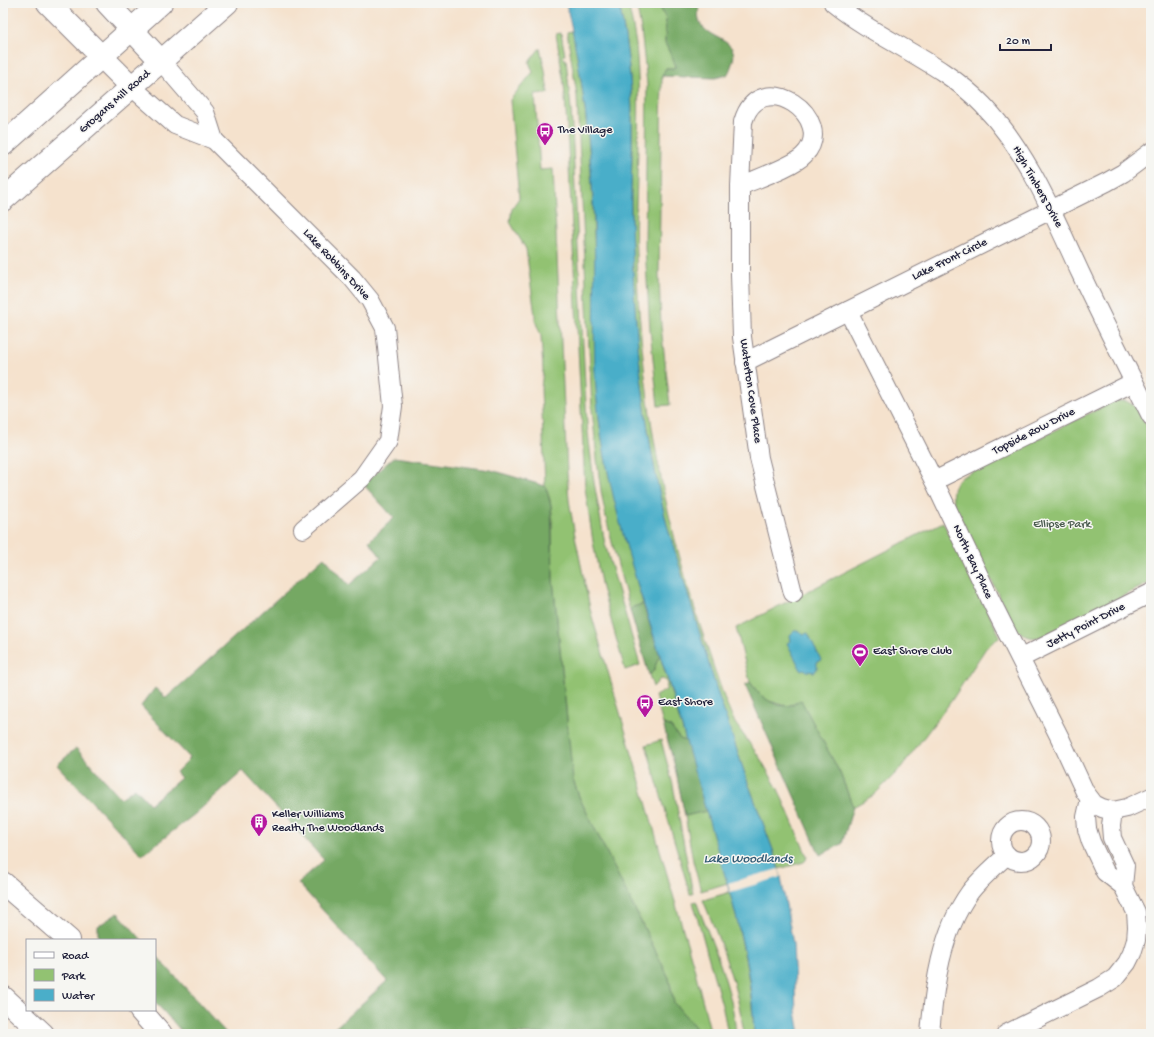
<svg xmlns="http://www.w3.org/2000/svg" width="1154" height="1037" font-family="'Gochi Hand',sans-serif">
<rect width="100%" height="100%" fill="#f6f6f2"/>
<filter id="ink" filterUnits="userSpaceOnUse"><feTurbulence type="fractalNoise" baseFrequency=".025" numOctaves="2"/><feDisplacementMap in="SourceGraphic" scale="8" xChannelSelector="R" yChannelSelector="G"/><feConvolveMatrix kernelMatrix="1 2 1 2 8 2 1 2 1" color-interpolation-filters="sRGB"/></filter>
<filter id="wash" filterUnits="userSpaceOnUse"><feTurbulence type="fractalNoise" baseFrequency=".012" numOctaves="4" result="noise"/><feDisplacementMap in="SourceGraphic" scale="16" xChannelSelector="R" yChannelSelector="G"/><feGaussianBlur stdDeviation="0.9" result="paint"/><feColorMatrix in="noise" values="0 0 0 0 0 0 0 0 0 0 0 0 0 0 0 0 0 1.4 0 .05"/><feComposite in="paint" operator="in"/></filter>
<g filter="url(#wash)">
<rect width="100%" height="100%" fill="#f5e2cd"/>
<g fill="#92c272" stroke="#5a7256">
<path d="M619,3H628C631,17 634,31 636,45C639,77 639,109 638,141C638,179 634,217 636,255C639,333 647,412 663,488C678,560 701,631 725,700L735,723L760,758L778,789L807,856L806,860L804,862L779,869L773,850L747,780L718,694L667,525C642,426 634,322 631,220C630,187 633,155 632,123C632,83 627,43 619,3Z"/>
<path d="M636,3H658L666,19L665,43L676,66L674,68H666L662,76L659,275L661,326L670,405L658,406L650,330L645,247L647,84L641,29Z"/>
<path d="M573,31C588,110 594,191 595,271C596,314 593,356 597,398C602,468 625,537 643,604L633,607L630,610C622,579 613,549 606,517C598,482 596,446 592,410L577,96L567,32Z"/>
<path d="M561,33L565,55H563L564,59H566L571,109L587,424L594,482L605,544L640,665L625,670L602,588L593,542L585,488L567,127L564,84L556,34Z"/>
<path d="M540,48L545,70L548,93L535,94L540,170L553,169L567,472L569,500L575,536L591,613L694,967L711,1034H698L695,1027L674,1003L669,978L580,799L573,780L571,768L566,708L553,580L552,513L550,500L545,486L541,388L543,370L541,336L536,323L526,249L510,222L512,208L519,198L510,100L533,72L529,62Z"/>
<path d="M1117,401H1126L1137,407L1151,434V582L1041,637C1030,640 1019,634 1013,624L954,505C951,494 952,484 962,477L1110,403Z"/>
<path d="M943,522L1000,636L986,648L952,700L899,770L874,795L853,807L840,773L801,701L787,706L769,701L759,694L750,682L736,628Z"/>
<path d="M660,656L686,741L680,739L670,726L663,724L655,696L666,690L667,684L665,680L660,679L653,687L649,675C656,671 655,662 660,656Z"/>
<path d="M661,740L673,785L693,894H690L646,745Z"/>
<path d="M706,811L728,883L701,891L693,861L685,816Z"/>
<path d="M730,892C742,938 752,986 754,1034H744C738,987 721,943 703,900Z"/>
<path d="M696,901C712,944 733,988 736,1034H728L723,1009L693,902Z"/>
</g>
<g fill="#75a864" stroke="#4c6550">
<path d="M658,3H700C688,43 741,32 733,61C731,66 730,71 727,75L715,78L662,76L666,68H674L676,66L665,43L666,19Z"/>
<path d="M394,457L491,470L545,486L548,494L551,506L553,580L573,780L580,799L669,978L674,1003L695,1027L698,1034H328L387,981L298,883L324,860L243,771L195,814L142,855L57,765L76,748L121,798L135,788L150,804L181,778L176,772L190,758L141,706L155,688L166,698L324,557L349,585L381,557L369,541L394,518L363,484Z"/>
<path d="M643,604L660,656C655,662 656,671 649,675L630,610L633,607Z"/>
<path d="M750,682C759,695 770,705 786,706C791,706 797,702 801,700L840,773L853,807L842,844L820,855L745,685Z"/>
<path d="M663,724L670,726L680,739L686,741L706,811L685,816L674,763Z"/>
<path d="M118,913L142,940H100L98,938V926Z"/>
<path d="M155,954L227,1034H184L155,1002Z"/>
</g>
<g fill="#4aaec9" stroke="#366882">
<path d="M566,3H619C627,43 632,83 632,123C633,155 630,187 631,220C634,322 642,426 667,525L718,694L747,780L773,850L781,877L793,944L796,1011L800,1034H754C752,962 731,896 711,828C697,782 685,736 671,690C639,588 601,484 595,376C593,324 596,272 594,220C591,148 583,74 566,3Z"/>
<path d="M794,631H799L804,634L808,633L821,660L817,662V668L815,672L807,671L804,669L801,670L787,643L791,641L790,635Z"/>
</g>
<path fill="#f5e2cd" d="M779,869L781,877L730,892L728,883Z"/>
</g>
<g filter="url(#ink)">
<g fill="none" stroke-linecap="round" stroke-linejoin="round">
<g stroke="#8c8284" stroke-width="20">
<g id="minor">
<path d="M833,3C880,41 941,61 983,105C1028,152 1053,214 1080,272C1103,321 1127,368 1151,416"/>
<path d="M161,61L205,112L214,140"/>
<path d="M132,87L175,125L214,140L352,278L370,300L385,328L393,406L388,441L362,478L303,529"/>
<path d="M740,186C756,179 794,166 804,155C839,119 760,63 743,122L740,186V274L742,337L759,458L793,593"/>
<path d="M848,311L934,481L993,605L1060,738L1085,792L1094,804L1102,808L1113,811L1127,808L1151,797"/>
<path d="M745,362L1107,182L1123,173L1151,152"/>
<path d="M934,481L1134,382"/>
<path d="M1021,658L1151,593"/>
<path d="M1113,811L1111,826L1112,838L1125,866L1123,886"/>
<circle cx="1021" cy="841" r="20"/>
<path d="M930,1034C934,986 941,932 970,892C981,878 994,867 1007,855"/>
<path d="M1006,1034L1099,988L1115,978L1127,963L1132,953L1136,940L1137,927L1136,912L1123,886L1105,872L1091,842L1087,829L1086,817L1090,799"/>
</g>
</g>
<g stroke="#8c8284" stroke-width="24">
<g id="tertiary">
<path d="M48,3L132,87"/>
<path d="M107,3L161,61"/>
</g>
</g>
<g stroke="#8c8284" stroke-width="24">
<g id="secondary">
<path d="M3,145L161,3"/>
<path d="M3,200L227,3"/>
<path d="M3,883L69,940"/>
<path d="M3,997L43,1034"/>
<path d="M140,1010L161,1034"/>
</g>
</g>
<use href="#minor" stroke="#fff" stroke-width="18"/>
<use href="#tertiary" stroke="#fff" stroke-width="22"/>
<use href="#secondary" stroke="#fff" stroke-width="22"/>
</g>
</g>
<defs>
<g id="bus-pin" transform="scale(0.9)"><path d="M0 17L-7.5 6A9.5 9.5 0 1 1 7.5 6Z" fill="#b5179e" stroke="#f6f6f2"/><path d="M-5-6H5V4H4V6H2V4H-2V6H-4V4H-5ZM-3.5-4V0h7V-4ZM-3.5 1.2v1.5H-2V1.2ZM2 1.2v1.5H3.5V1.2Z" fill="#fff"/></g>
<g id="stadium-pin" transform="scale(0.9)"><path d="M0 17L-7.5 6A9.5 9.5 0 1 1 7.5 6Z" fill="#b5179e" stroke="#f6f6f2"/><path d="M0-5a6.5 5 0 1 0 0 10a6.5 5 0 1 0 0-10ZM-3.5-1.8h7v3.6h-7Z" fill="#fff"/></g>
<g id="building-pin" transform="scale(0.9)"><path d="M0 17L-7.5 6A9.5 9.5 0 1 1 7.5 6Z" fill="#b5179e" stroke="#f6f6f2"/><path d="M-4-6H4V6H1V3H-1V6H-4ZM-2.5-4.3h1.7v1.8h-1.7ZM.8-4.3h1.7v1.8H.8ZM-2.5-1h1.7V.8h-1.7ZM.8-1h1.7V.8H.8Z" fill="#fff"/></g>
</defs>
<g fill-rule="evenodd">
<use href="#bus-pin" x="545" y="131"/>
<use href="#stadium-pin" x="860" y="652"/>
<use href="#bus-pin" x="645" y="703"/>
<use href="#building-pin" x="259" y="822"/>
</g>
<g text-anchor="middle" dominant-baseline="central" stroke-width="3" stroke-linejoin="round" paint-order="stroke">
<g font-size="12" fill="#22223b" stroke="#f6f6f2">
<text transform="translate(115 102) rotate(-41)">Grogans Mill Road</text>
<text transform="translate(1037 187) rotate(61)">High Timbers Drive</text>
<text transform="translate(950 260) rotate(-26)">Lake Front Circle</text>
<text transform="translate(336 265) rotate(47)">Lake Robbins Drive</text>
<text transform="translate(750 391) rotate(82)">Waterton Cove Place</text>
<text transform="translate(1034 432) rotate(-27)">Topside Row Drive</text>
<text transform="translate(972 562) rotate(65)">North Bay Place</text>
<text transform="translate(1086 626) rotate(-27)">Jetty Point Drive</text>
</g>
<g font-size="12" fill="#22223b" stroke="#f6f6f2" text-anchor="start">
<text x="558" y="131">The Village</text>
<text x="873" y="652">East Shore Club</text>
<text x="658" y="703">East Shore</text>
<text x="272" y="815">Keller Williams<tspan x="272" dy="14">Realty The Woodlands</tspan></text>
</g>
<g font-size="12" fill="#495a4e" stroke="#f6f6f2">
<text x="1062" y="525">Ellipse Park</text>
</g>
<g font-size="13" font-style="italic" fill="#325a74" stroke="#f6f6f2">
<text x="748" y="859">Lake Woodlands</text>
</g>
</g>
<rect width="1154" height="1037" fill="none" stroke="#f6f6f2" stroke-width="16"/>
<rect x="26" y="939" width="130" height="72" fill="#f6f6f2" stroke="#a1a1a9"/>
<rect x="34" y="952" width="20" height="6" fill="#ffffff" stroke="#a1a1a9"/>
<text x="62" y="959" font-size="12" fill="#22223b">Road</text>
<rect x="34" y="969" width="20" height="12" fill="#92c272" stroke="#a1a1a9"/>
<text x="62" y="979" font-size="12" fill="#22223b">Park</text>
<rect x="34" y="989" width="20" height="12" fill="#4aaec9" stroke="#a1a1a9"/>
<text x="62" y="999" font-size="12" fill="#22223b">Water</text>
<path d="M1000 44v6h51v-6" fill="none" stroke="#22223b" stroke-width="2"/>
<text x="1006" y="44" font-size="12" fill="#22223b" stroke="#f6f6f2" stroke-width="3" paint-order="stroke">20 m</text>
</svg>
